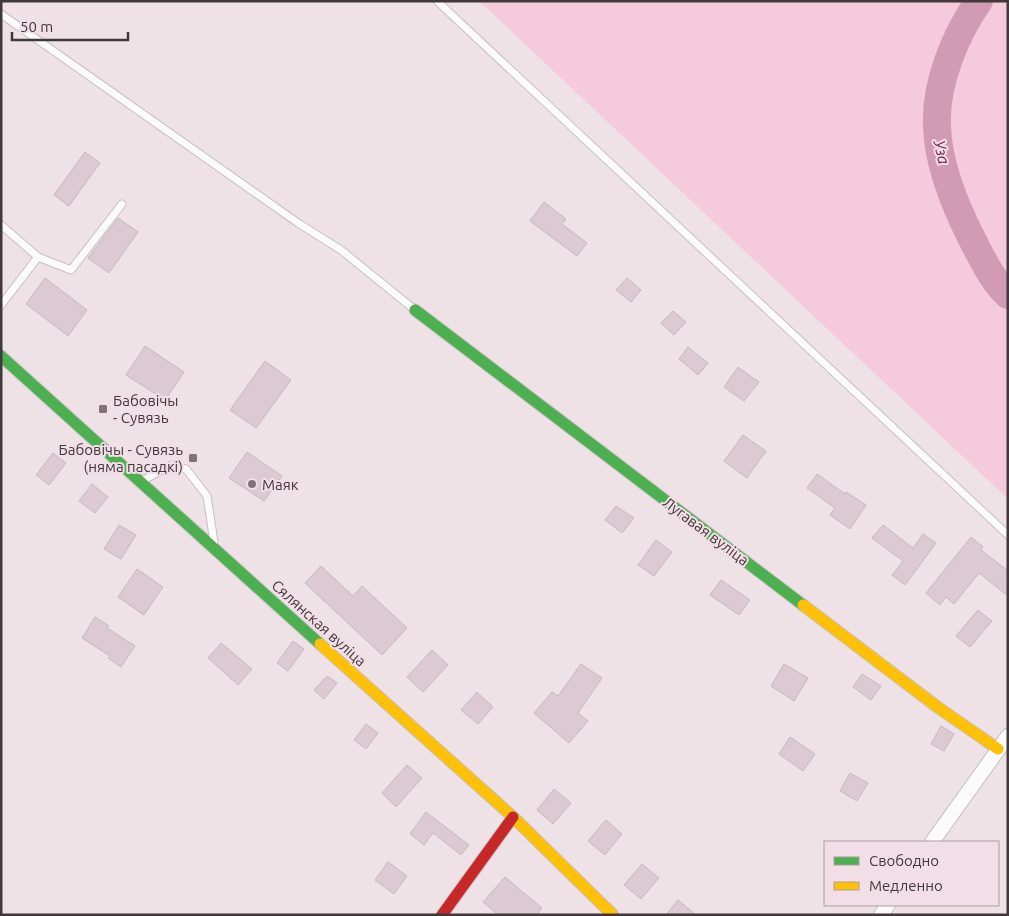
<svg xmlns="http://www.w3.org/2000/svg" width="1009" height="916" font-family="Ubuntu,sans-serif">
<rect width="100%" height="100%" fill="#eee2e7"/>
<g fill="#f6cadd">
<path d="M479,1H968C960,14 951,27 945,41C930,74 922,117 929,153C934,183 951,218 965,245C976,267 987,292 1008,307V499Z"/>
<path d="M989,1H1008V279C993,262 984,240 974,220C959,186 944,148 946,110C946,101 950,92 952,84C959,54 972,28 989,1Z"/>
</g>
<g fill="none" stroke-linecap="round" stroke-linejoin="round">
<path stroke="#d19bb4" stroke-width="28" d="M979,1C955,35 935,84 937,126C938,165 955,206 973,241C983,260 992,280 1008,295"/>
</g>
<g fill="#dcc9d2" stroke="#c3babe">
<path d="M85,152L100,163L69,206L54,195Z"/>
<path d="M544,202L566,219L562,224L587,243L577,256L530,221Z"/>
<path d="M118,218L138,232L109,273L88,258Z"/>
<path d="M45,278L87,310L68,336L26,304Z"/>
<path d="M627,278L641,290L631,302L616,290Z"/>
<path d="M673,311L686,322L674,335L661,323Z"/>
<path d="M145,346L184,372L165,400L126,375Z"/>
<path d="M688,347L708,363L698,375L679,359Z"/>
<path d="M265,361L291,380L256,428L230,410Z"/>
<path d="M738,367L759,382L744,401L724,387Z"/>
<path d="M743,435L766,451L747,478L724,461Z"/>
<path d="M247,452L282,476L264,501L229,478Z"/>
<path d="M53,453L66,463L49,485L36,475Z"/>
<path d="M817,474L845,494L846,492L866,505L850,529L830,515L835,508L807,488Z"/>
<path d="M92,484L108,497L95,513L79,501Z"/>
<path d="M616,506L634,518L622,533L605,520Z"/>
<path d="M119,525L136,535L121,559L104,549Z"/>
<path d="M883,525L913,548L923,534L936,543L905,585L892,575L903,561L872,538Z"/>
<path d="M971,537L983,547L981,550L1008,571V596L979,573L954,604L946,597L940,605L926,593Z"/>
<path d="M656,540L672,552L654,576L638,565Z"/>
<path d="M321,566L353,596L362,586L407,628L382,655L305,583Z"/>
<path d="M137,569L163,587L144,615L118,597Z"/>
<path d="M721,580L750,600L739,615L710,595Z"/>
<path d="M978,610L992,621L970,647L956,636Z"/>
<path d="M95,617L109,626L107,628L135,646L121,667L108,658L110,656L82,638Z"/>
<path d="M293,641L304,649L288,671L277,663Z"/>
<path d="M221,643L252,669L238,685L208,658Z"/>
<path d="M432,650L448,665L423,692L407,677Z"/>
<path d="M581,664L602,678L578,713L588,721L569,743L534,713L552,692L558,696Z"/>
<path d="M784,664L808,678L794,701L771,686Z"/>
<path d="M862,674L881,686L871,700L853,687Z"/>
<path d="M327,676L337,683L324,699L314,690Z"/>
<path d="M477,692L493,707L478,724L461,710Z"/>
<path d="M366,724L378,733L366,749L354,740Z"/>
<path d="M941,726L954,734L944,751L931,744Z"/>
<path d="M790,737L815,754L803,771L779,754Z"/>
<path d="M407,765L422,778L396,807L382,793Z"/>
<path d="M850,773L868,783L857,801L840,791Z"/>
<path d="M554,789L571,803L553,824L537,810Z"/>
<path d="M426,812L469,845L461,855L433,833L424,845L410,834Z"/>
<path d="M606,820L622,834L605,855L588,841Z"/>
<path d="M388,862L407,876L394,894L375,880Z"/>
<path d="M642,864L659,878L641,899L624,885Z"/>
<path d="M505,877L542,908L537,915H498L483,902Z"/>
<path d="M678,900L696,915H666Z"/>
</g>
<g fill="none" stroke-linecap="round" stroke-linejoin="round">
<g stroke="#c8bfc2" stroke-width="9">
<g id="lane">
<path d="M437,1L1008,535"/>
<path d="M1,14L298,223L341,250L415,310"/>
<path d="M1,225L38,257"/>
<path d="M1,305L38,257L71,270L122,204"/>
<path d="M142,481L171,465L186,469L207,496L214,542"/>
</g>
</g>
<g stroke="#c8bfc2" stroke-width="16">
<g id="street">
<path d="M932,842L1008,736"/>
<path d="M881,915L888,905"/>
</g>
</g>
<g stroke="#c8bfc2" stroke-width="13">
<g id="fast">
<path d="M415,310L803,605"/>
<path d="M1,356L320,644"/>
</g>
</g>
<g stroke="#c8bfc2" stroke-width="13">
<g id="slow">
<path d="M803,605L936,706L998,749"/>
<path d="M320,644L513,817L613,915"/>
</g>
</g>
<g stroke="#c8bfc2" stroke-width="13">
<path id="jam" d="M442,915L513,817"/>
</g>
<use href="#lane" stroke="#fcfbfb" stroke-width="7"/>
<use href="#street" stroke="#fcfbfb" stroke-width="14"/>
<use href="#fast" stroke="#4caf50" stroke-width="11"/>
<use href="#slow" stroke="#ffc107" stroke-width="11"/>
<use href="#jam" stroke="#c62828" stroke-width="11"/>
</g>
<g fill="#7d7477" stroke="#f2dee6" stroke-width="2">
<rect x="98" y="404" width="10" height="10" rx="2.5"/>
<rect x="188" y="453" width="10" height="10" rx="2.5"/>
<circle cx="252" cy="484" r="5"/>
</g>
<g text-anchor="middle" dominant-baseline="central" stroke-width="4" stroke-linejoin="round" paint-order="stroke">
<g font-size="15" fill="#40383b" stroke="#f2dee6" text-anchor="start">
<text x="113" y="400">Бабовічы<tspan x="113" dy="17">- Сувязь</tspan></text>
<text x="183" y="449" text-anchor="end">Бабовічы - Сувязь<tspan x="183" dy="17">(няма пасадкі)</tspan></text>
<text x="262" y="484">Маяк</text>
</g>
<g font-size="15" fill="#40383b" stroke="#f2dee6">
<text transform="translate(706 531) rotate(37)">Лугавая вуліца</text>
<text transform="translate(319 623) rotate(42)">Сялянская вуліца</text>
</g>
<g font-size="16" font-style="italic" fill="#6f1a49" stroke="#f2dee6">
<text transform="translate(942 152) rotate(77)">Уза</text>
</g>
</g>
<rect width="1009" height="916" fill="none" stroke="#40383b" stroke-width="5"/>
<rect x="824" y="841" width="175" height="65" fill="#f2dee6" stroke="#ab9ca2"/>
<rect x="834" y="857" width="25" height="8" fill="#4caf50" stroke="#ab9ca2"/>
<text x="869" y="866" font-size="15" fill="#40383b">Свободно</text>
<rect x="834" y="882" width="25" height="8" fill="#ffc107" stroke="#ab9ca2"/>
<text x="869" y="891" font-size="15" fill="#40383b">Медленно</text>
<path d="M12 32v8h116v-8" fill="none" stroke="#40383b" stroke-width="2.5"/>
<text x="20" y="32" font-size="15" fill="#40383b" stroke="#f2dee6" stroke-width="4" paint-order="stroke">50 m</text>
</svg>
